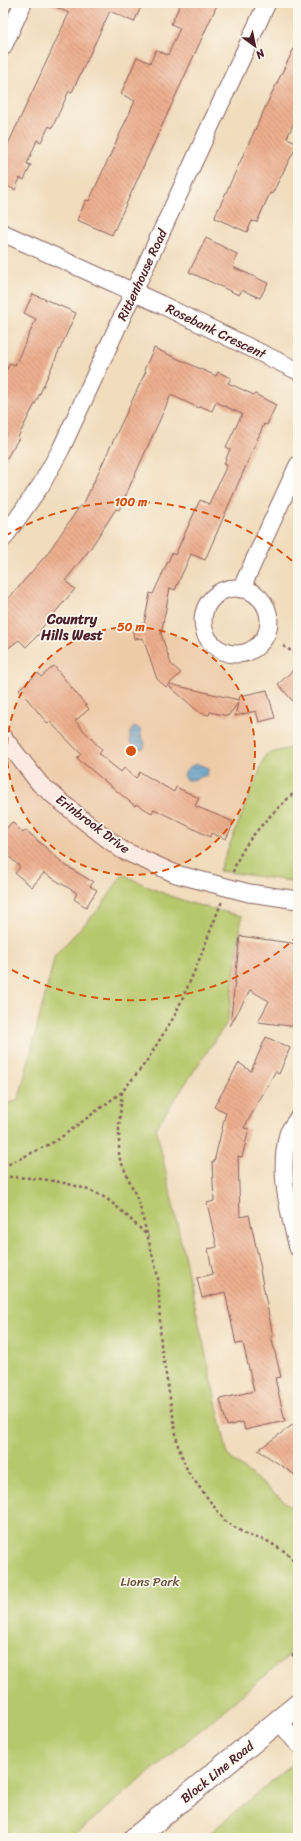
<svg xmlns="http://www.w3.org/2000/svg" width="301" height="1841" font-family="Sriracha,sans-serif">
<defs>
<pattern id="water-rules" width="6" height="5" patternUnits="userSpaceOnUse"><rect width="6" height="5" fill="#6cbae6"/><path d="M0 2.5h6" fill="none" stroke="#5f9fc5"/></pattern>
<pattern id="building-back-hatch" width="6" height="6" patternUnits="userSpaceOnUse"><rect width="6" height="6" fill="#edaf8f"/><path d="M-1 5l2 2M0 0l6 6M5-1l2 2" fill="none" stroke="#c28e75"/></pattern>
</defs>
<rect width="100%" height="100%" fill="#fbf7ec"/>
<filter id="ink" filterUnits="userSpaceOnUse"><feTurbulence type="fractalNoise" baseFrequency=".025" numOctaves="2"/><feDisplacementMap in="SourceGraphic" scale="8" xChannelSelector="R" yChannelSelector="G"/><feConvolveMatrix kernelMatrix="1 2 1 2 8 2 1 2 1" color-interpolation-filters="sRGB"/></filter>
<filter id="wash" filterUnits="userSpaceOnUse"><feTurbulence type="fractalNoise" baseFrequency=".012" numOctaves="4" result="noise"/><feDisplacementMap in="SourceGraphic" scale="16" xChannelSelector="R" yChannelSelector="G"/><feGaussianBlur stdDeviation="0.9" result="paint"/><feColorMatrix in="noise" values="0 0 0 0 0 0 0 0 0 0 0 0 0 0 0 0 0 1.4 0 .05"/><feComposite in="paint" operator="in"/></filter>
<g filter="url(#wash)">
<rect width="100%" height="100%" fill="#f1dcbc"/>
<g fill="#b6c86c" stroke="#80744c">
<path d="M298,746V882L219,871L266,754Z"/>
<path d="M123,874C165,897 197,906 242,916L228,1021L156,1127L228,1456L298,1512V1648L71,1838H3V1106L19,1099L55,955L100,908Z"/>
<path d="M298,1759V1838H213L209,1834Z"/>
</g>
<g fill="url(#water-rules)" stroke="#5b6c88">
<path d="M135,726L141,730V737L145,742L144,748L135,749L130,742V732Z"/>
<path d="M197,764L207,767L208,770L207,775L192,780H186L184,775C185,769 191,765 197,764Z"/>
</g>
<g id="blocks">
<g fill="url(#building-back-hatch)">
<path d="M47,3H143L134,22L110,11L72,92L69,91L52,128L49,126L41,142L37,140L27,164L31,165L24,180L20,178L15,190L3,184V155L69,13Z"/>
<path d="M181,3H218L112,235L77,220L86,200L89,201L135,101L121,94L137,57L150,63L156,50L168,55L180,28L171,24Z"/>
<path d="M298,40V113L287,138L298,143L272,194L270,193L257,222L252,221L247,232L215,218L216,214L272,93Z"/>
<path d="M206,238L237,254L233,267L268,283L260,298L242,290L239,295L189,272Z"/>
<path d="M33,294L76,313L37,400L18,437L19,438L3,464V377L10,363L15,365L36,319L24,313Z"/>
<path d="M154,348L216,376L218,372L231,378L228,383L254,395L255,394L276,405L267,425L264,424L205,560L191,554L175,590L170,588L161,634L171,664L181,673L169,684L239,700L240,696L267,690L275,718L259,722L256,711L235,716L238,703L228,716L210,712L209,715L200,713L168,685L166,687L157,679L143,638L134,639L132,626L144,624L150,593L153,594L172,553L175,555L200,500L209,504L227,465L224,464L230,449L226,447L242,414L216,402L212,411L200,406L199,408L171,395L119,510L116,509L90,549L65,581L75,589L40,630L42,631L26,647L19,640L3,652V605L47,554L80,506L82,507L146,371L144,370Z"/>
<path d="M54,666L89,709L75,721L102,750L99,754L121,772L124,768L136,778L140,772L174,792L176,787L199,798L195,806L234,822L226,839L211,833L210,837L154,809L152,813L136,804L135,806L77,758L81,754L50,722L48,724L19,689L38,673L41,677Z"/>
<path d="M298,666V707L278,684Z"/>
<path d="M12,822L23,833L26,830L61,861L60,862L93,882L90,886L97,890L86,907L74,899L77,893L44,873L32,887L15,873L20,867L3,851V832Z"/>
<path d="M240,936L298,944V1027L258,1022L269,1001L250,990L230,1026Z"/>
<path d="M266,1037L290,1048L279,1074L275,1072L244,1128L249,1129L242,1157L238,1156L239,1186L240,1217L249,1215L261,1269L260,1270L273,1336H271L281,1377L275,1378L285,1421L245,1430L243,1422L227,1426L220,1399L254,1391L243,1343L236,1344L225,1292L202,1298L197,1278L213,1274L208,1249L217,1247L207,1203L214,1201L212,1162H214L226,1112L214,1107L239,1063L251,1071Z"/>
<path d="M298,1421V1477L258,1450Z"/>
</g>
</g>
</g>
<g filter="url(#ink)">
<use href="#blocks" fill-opacity="0" stroke="#84615e" stroke-width="1"/>
<g fill="none" stroke-linecap="round" stroke-linejoin="round">
<g stroke="#84615e" stroke-width="19">
<g id="minor">
<path d="M3,47L23,3"/>
<path d="M3,233L160,304L298,371"/>
<path d="M3,539L41,485L61,449L267,3"/>
<circle cx="236" cy="621" r="33"/>
<path d="M241,589L298,465"/>
<path d="M3,737L40,784L83,820L122,850L176,874L249,893L298,900"/>
<path d="M298,1118C295,1123 290,1129 288,1134C278,1173 289,1211 298,1248"/>
<path d="M279,1721L298,1744"/>
</g>
</g>
<g stroke="#84615e" stroke-width="24">
<path id="tertiary" d="M135,1838L298,1705"/>
</g>
<g stroke="#84615e" stroke-width="2.5" stroke-dasharray="3 3" stroke-linecap="butt">
<path d="M283,646L298,655"/>
<path d="M233,872C244,838 273,813 298,789"/>
<path d="M122,1092L119,1128V1157L139,1203L158,1277L161,1345L178,1446L188,1472L225,1521L247,1535L267,1541L286,1552L298,1566"/>
<path d="M3,1167L56,1141L122,1092L146,1062L175,1015L195,970L222,901"/>
<path d="M3,1177C36,1177 72,1181 102,1196C114,1202 137,1226 148,1236"/>
<path d="M292,1654L298,1660"/>
</g>
<use href="#minor" stroke="#fff" stroke-width="17"/>
<use href="#tertiary" stroke="#fff" stroke-width="22"/>
</g>
</g>
<circle cx="131" cy="751" r="124" fill="#d8530f" fill-opacity=".12"/>
<g fill="none" stroke="#d8530f" stroke-width="2" stroke-dasharray="7 5">
<circle cx="131" cy="751" r="124"/>
<path d="M298 936A249 249 0 0 1 5 966M5 536A249 249 0 0 1 298 566"/>
</g>
<g text-anchor="middle" dominant-baseline="central" stroke-width="3.5" stroke-linejoin="round" paint-order="stroke">
<g font-size="13" fill="#4a1f2b" stroke="#fbf7ec">
<text transform="translate(142 275) rotate(-65)">Rittenhouse Road</text>
<text transform="translate(216 331) rotate(26)">Rosebank Crescent</text>
<text transform="translate(93 824) rotate(37)">Erinbrook Drive</text>
<text transform="translate(217 1772) rotate(-39)">Block Line Road</text>
</g>
<g font-size="13" fill="#6a523e" stroke="#fbf7ec">
<text x="150" y="1581">Lions Park</text>
</g>
<g font-size="14" font-weight="bold" fill="#4a1f2b" stroke="#fbf7ec">
<text x="72" y="619">Country<tspan x="72" dy="16">Hills West</tspan></text>
</g>
</g>
<circle cx="131" cy="751" r="6" fill="#d8530f" stroke="#fbf7ec" stroke-width="2"/>
<g font-size="12" text-anchor="middle" font-weight="bold" fill="#d8530f" stroke="#fbf7ec" stroke-width="3.5" stroke-linejoin="round" paint-order="stroke">
<text x="131" y="506">100 m</text>
<text x="131" y="631">50 m</text>
</g>
<rect width="301" height="1841" fill="none" stroke="#fbf7ec" stroke-width="16"/>
<g transform="translate(255 46) rotate(147)" stroke="#fbf7ec" stroke-width="3" paint-order="stroke">
<path d="M0-3L7 15L0 10L-7 15Z" fill="#4a1f2b"/>
<text y="-6" font-size="11" font-weight="bold" text-anchor="middle" fill="#4a1f2b">N</text>
</g>
</svg>
